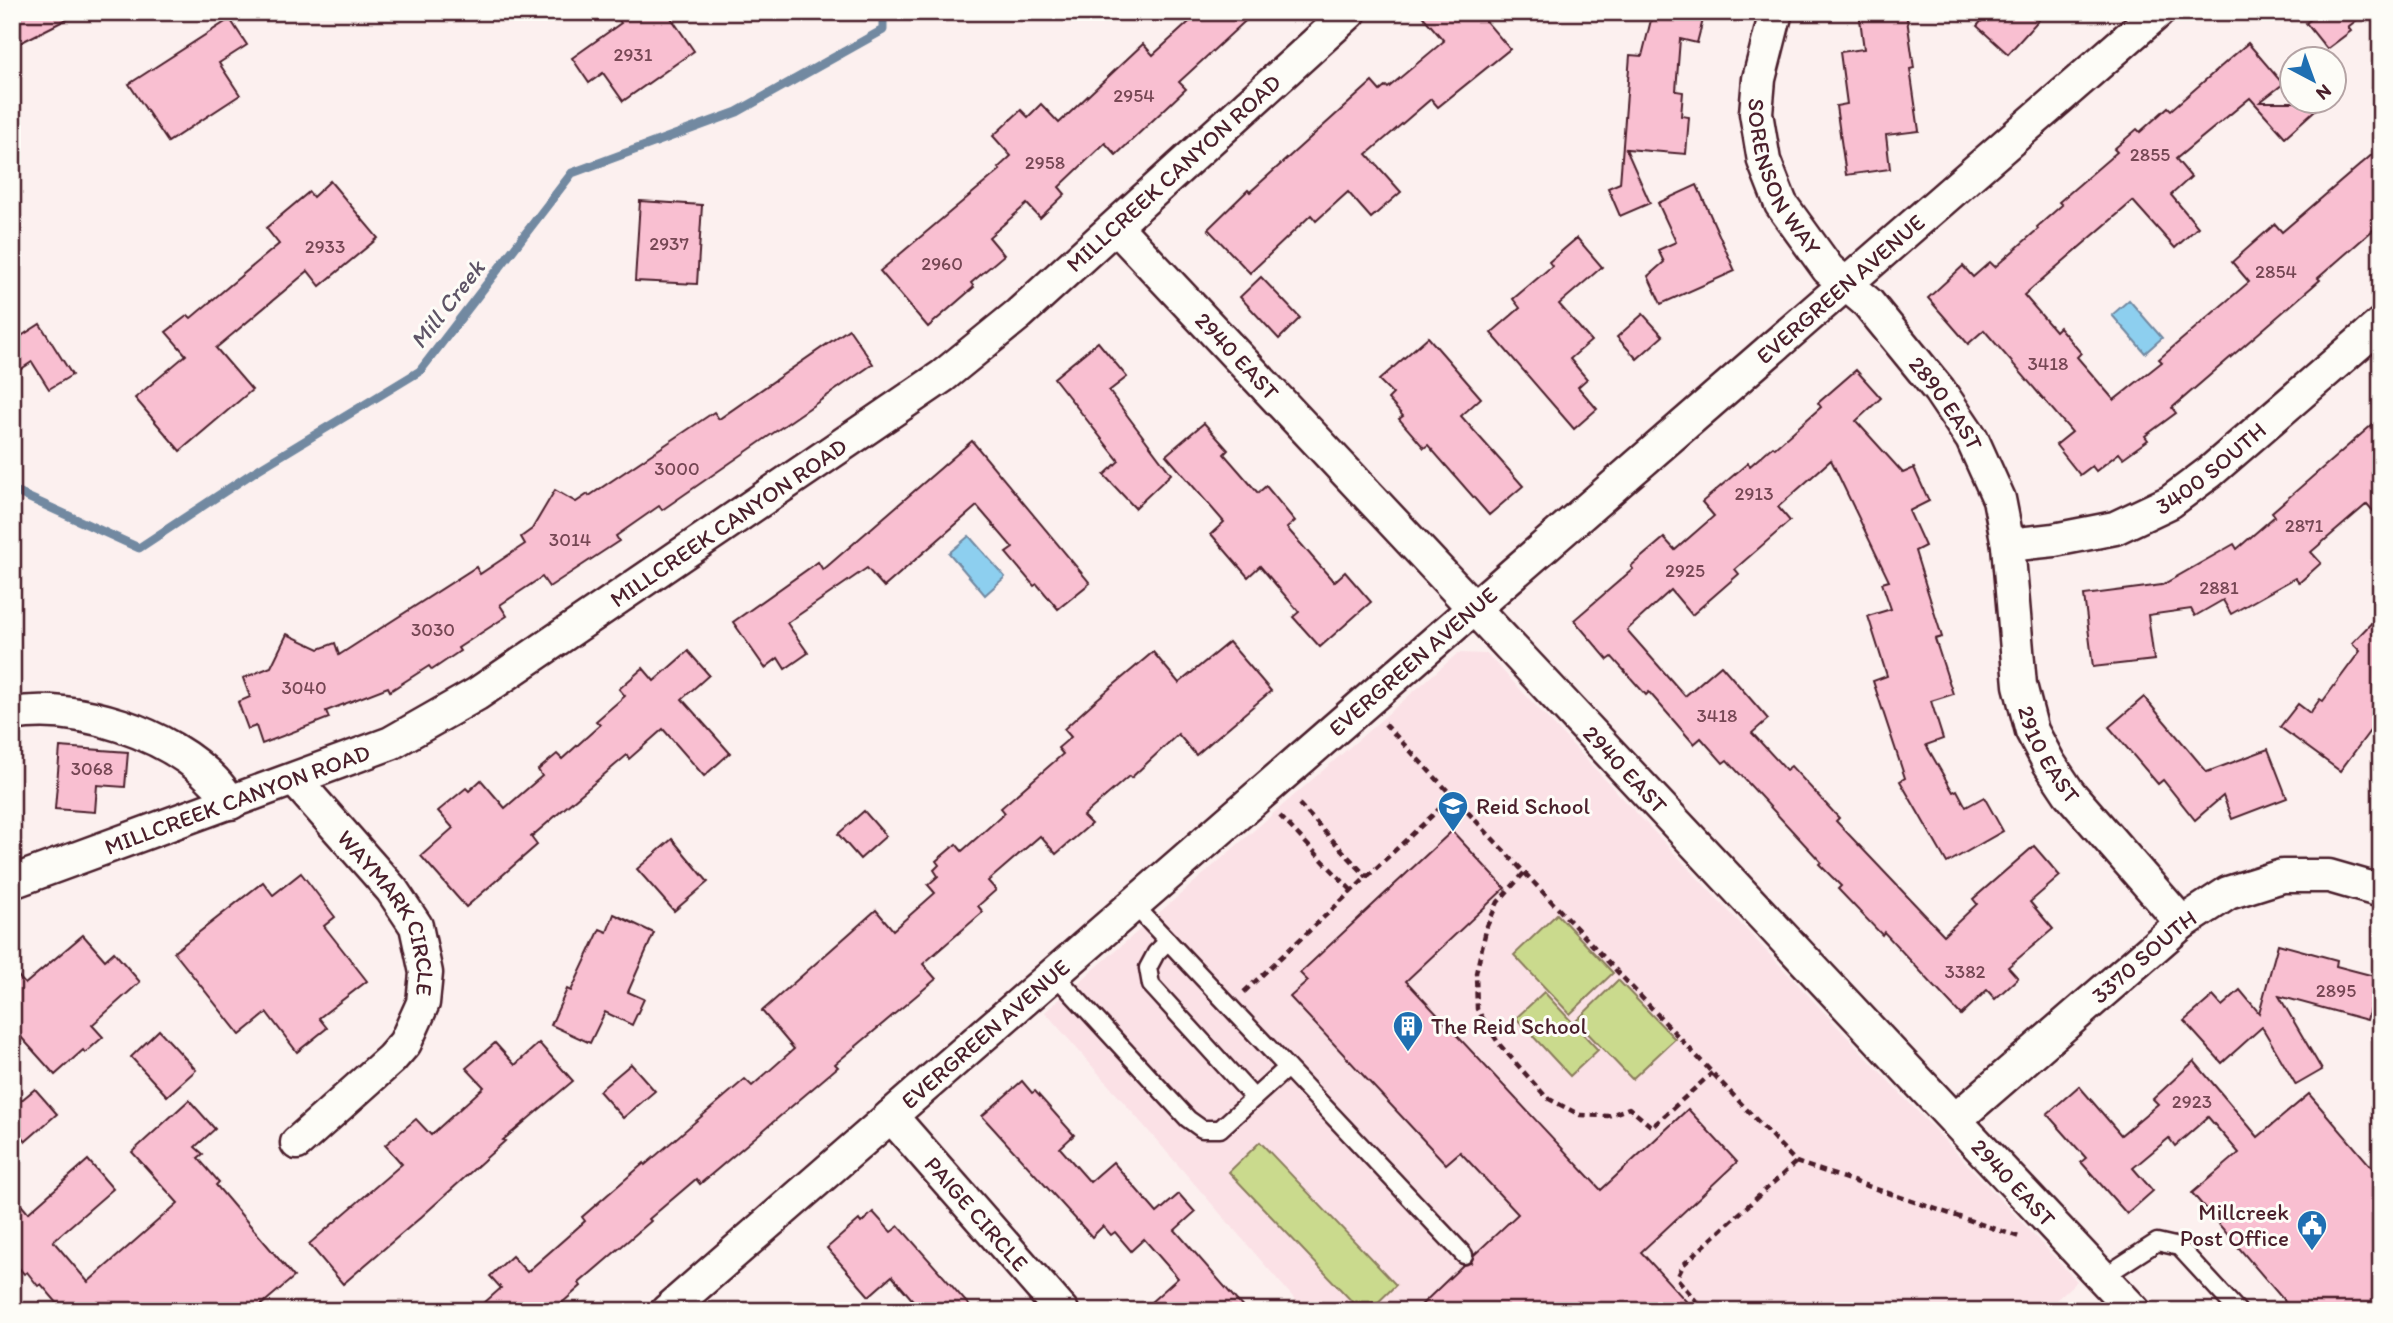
<svg xmlns="http://www.w3.org/2000/svg" width="2393" height="1323" font-family="Itim,sans-serif">
<rect width="100%" height="100%" fill="#fcf0ef"/>
<filter id="ink" filterUnits="userSpaceOnUse"><feTurbulence type="fractalNoise" baseFrequency=".0143" numOctaves="2"/><feDisplacementMap in="SourceGraphic" scale="14" xChannelSelector="R" yChannelSelector="G"/><feConvolveMatrix kernelMatrix="1 2 1 2 8 2 1 2 1" color-interpolation-filters="sRGB"/></filter>
<g filter="url(#ink)">
<path fill="#fbe1e6" d="M1458,653L1487,654L2077,1281L2044,1311H1305L1045,1012Z"/>
<g fill="#cada8d" stroke="#8a7c5c" stroke-width="2">
<path d="M1557,914L1613,973L1570,1014L1514,955Z"/>
<path d="M1618,980L1675,1039L1632,1079L1576,1021Z"/>
<path d="M1544,992L1598,1050L1570,1076L1516,1018Z"/>
<path d="M1260,1142L1396,1285L1369,1311H1361L1229,1172Z"/>
</g>
<g fill="#8dcfef" stroke="#7289a1" stroke-width="2">
<path d="M2129,300L2162,338L2145,353L2112,315Z"/>
<path d="M969,536L1005,577L985,595L949,553Z"/>
</g>
<g fill="none" stroke-linecap="round" stroke-linejoin="round">
<path stroke="#7289a1" stroke-width="9" d="M12,490L139,548L257,470L420,371L572,173L737,112L883,30V12"/>
</g>
<g fill="#f9bfd1" stroke="#4a1f2b" stroke-width="2">
<path d="M12,12H81L12,47Z"/>
<path d="M613,12H667L694,51L623,101L603,73L589,83L572,58L621,23Z"/>
<path d="M1200,12H1255L1179,82L1186,89L1116,155L1105,143L1059,187L1065,194L1040,218L1027,204L989,237L1004,255L971,283L974,287L928,327L880,271L1000,170L998,168L1011,156L993,136L1021,110L1028,117L1041,104L1059,123L1143,44L1153,55Z"/>
<path d="M1419,12H1478L1510,49L1438,107L1431,99L1367,154L1401,192L1371,218L1348,192L1316,221L1311,215L1250,273L1208,229L1248,190L1250,192L1372,82L1380,91L1386,86L1388,88L1444,41Z"/>
<path d="M1653,12H1705L1697,43L1680,39L1676,91L1683,92L1681,116L1689,117L1686,154L1626,149L1650,203L1620,216L1608,188L1620,183L1630,55L1642,56Z"/>
<path d="M1859,12H1906L1914,68L1910,69L1919,131L1886,135L1890,169L1846,175L1836,106L1847,104L1840,52L1864,49Z"/>
<path d="M1989,12H2046L2008,54L1977,26Z"/>
<path d="M2320,12H2367L2348,27L2351,31L2327,49L2306,23Z"/>
<path d="M230,19L247,45L219,63L240,95L168,142L129,84Z"/>
<path d="M2248,43L2283,84L2260,102H2324L2285,137L2250,98L2176,159L2191,177L2171,195L2198,227L2175,248L2133,201L2024,295L2055,331L2059,327L2081,353L2077,357L2114,400L2162,362L2159,359L2249,282L2232,262L2275,224L2282,232L2381,147V223L2318,278L2320,280L2172,408L2176,413L2145,436L2148,440L2123,458L2119,453L2096,471L2092,466L2080,475L2056,445L2072,432L1984,330L1968,344L1928,298L1963,266L1973,277L1990,262L1995,267L2038,229L2037,227L2062,205L2059,202L2117,152L2114,149L2137,129L2140,132L2168,107L2171,110Z"/>
<path d="M330,181L378,238L320,286L308,271L216,348L252,390L180,451L135,398L186,355L166,332L188,315L191,318L279,244L266,228L309,192L313,197Z"/>
<path d="M1697,185L1735,271L1661,304L1648,276L1664,262L1658,250L1676,242L1658,203Z"/>
<path d="M640,201L702,205L697,284L635,281Z"/>
<path d="M1577,238L1602,267L1559,304L1591,341L1570,359L1587,379L1578,387L1597,409L1574,429L1491,333L1520,308L1513,299L1552,266L1549,262Z"/>
<path d="M1261,277L1300,318L1279,339L1240,297Z"/>
<path d="M1643,314L1663,336L1637,359L1617,337Z"/>
<path d="M40,324L72,375L49,389L32,362L12,375V342Z"/>
<path d="M849,329L873,364L662,510L659,506L616,536L619,541L549,587L542,577L500,605L507,616L458,648L460,651L432,670L429,666L390,691L388,687L326,711L329,718L262,744L256,726L248,729L238,702L250,697L243,678L271,667L287,634L319,649L335,643L339,655L476,567L480,574L525,544L521,537L532,529L555,490L576,502L588,494L589,496L714,412L719,419Z"/>
<path d="M1428,337L1481,398L1461,416L1523,486L1489,515L1428,445L1424,448L1399,419L1403,416L1388,399L1393,394L1379,380Z"/>
<path d="M1098,342L1127,377L1109,391L1171,474L1135,508L1104,475L1119,461L1054,378Z"/>
<path d="M1856,370L1881,398L1856,421L1903,473L1914,468L1929,501L1909,511L1925,546L1915,551L1942,637L1935,639L1953,694L1931,701L1943,739L1926,745L1953,792L1957,790L1966,807L1984,797L2003,831L1947,863L1900,781L1905,778L1873,681L1887,676L1868,616L1891,609L1882,583L1889,581L1831,460L1778,507L1790,521L1735,569L1739,574L1692,615L1671,590L1627,630L1685,696L1721,665L1768,719L1752,733L1786,770L1791,766L1839,818L1836,821L1944,935L1977,904L1973,899L2034,846L2060,876L2030,902L2053,929L2008,967L2018,978L1995,999L1987,990L1961,1015L1884,932L1882,935L1838,889L1841,886L1819,864L1821,862L1727,760L1723,763L1701,738L1694,744L1649,692L1646,695L1612,657L1608,660L1574,620L1633,569L1631,566L1664,538L1675,550L1714,516L1702,502L1748,463L1750,466L1773,446L1775,448L1821,407L1818,403Z"/>
<path d="M2381,417V520L2367,504L2311,552L2321,563L2299,583L2295,578L2231,614L2223,600L2195,616L2191,609L2148,615L2154,660L2093,667L2084,595L2162,585L2234,544L2237,549L2275,516L2272,512Z"/>
<path d="M1204,423L1228,450L1224,454L1258,493L1266,486L1295,521L1287,528L1334,582L1345,572L1371,602L1320,647L1293,617L1299,612L1260,566L1248,577L1211,534L1224,522L1166,455Z"/>
<path d="M972,441L1090,583L1058,609L1037,584L1034,586L1006,553L1013,548L977,506L884,587L867,568L787,623L808,653L785,669L778,658L765,668L733,622L818,562L823,570Z"/>
<path d="M2381,613V716L2340,771L2280,727L2298,704L2310,713L2320,699L2323,701L2360,651L2352,643Z"/>
<path d="M1229,642L1271,691L1196,755L1178,734L1131,778L1129,776L1083,816L1091,824L1056,854L1040,836L988,881L996,890L978,906L983,912L923,964L936,979L835,1064L838,1067L700,1184L696,1179L649,1219L651,1221L579,1283L581,1286L553,1311H475L501,1288L490,1276L512,1256L527,1272L585,1221L582,1217L644,1163L645,1165L745,1079L752,1086L794,1049L762,1011L876,910L893,930L935,893L928,885L938,876L934,870L939,865L936,861L956,844L962,851L1005,813L1001,808L1063,754L1058,748L1071,737L1064,729L1096,700L1153,652L1179,683Z"/>
<path d="M688,651L709,675L682,699L730,753L704,776L663,729L629,759L627,755L531,837L537,845L466,907L421,856L453,828L438,811L466,788L469,791L481,780L505,808L542,776L538,770L557,754L562,759L600,725L596,721L625,696L619,689L643,668L654,681Z"/>
<path d="M2144,697L2207,772L2268,749L2287,798L2232,819L2223,796L2195,820L2163,780L2158,784L2109,727Z"/>
<path d="M60,747L128,752L125,787L97,785L95,812L55,809Z"/>
<path d="M864,811L886,836L860,859L838,834Z"/>
<path d="M1452,831L1505,888L1406,981L1601,1190L1688,1109L1737,1162L1641,1252L1695,1311H1415L1463,1265L1471,1263L1474,1255L1518,1214L1460,1152L1446,1164L1290,997L1308,981L1300,973Z"/>
<path d="M672,839L708,882L674,911L637,869Z"/>
<path d="M301,873L335,917L324,926L367,981L319,1018L327,1028L297,1052L267,1013L240,1035L174,952L263,882L273,895Z"/>
<path d="M614,914L654,933L628,992L644,999L632,1025L605,1012L590,1043L551,1025L567,989L571,991L600,929L607,932Z"/>
<path d="M83,935L105,960L114,952L140,982L92,1025L103,1037L85,1053L83,1050L55,1075L12,1027V969L25,984Z"/>
<path d="M2278,944L2337,960L2336,966L2378,977L2367,1020L2279,996L2322,1070L2296,1085L2262,1027L2222,1063L2184,1021L2213,996L2222,1006L2240,990L2259,1013Z"/>
<path d="M159,1030L196,1070L167,1096L131,1057Z"/>
<path d="M495,1043L515,1065L539,1043L573,1081L503,1140L505,1141L420,1218L343,1284L309,1244L402,1164L385,1145L416,1119L431,1135L484,1087L466,1068Z"/>
<path d="M2194,1061L2258,1137L2309,1094L2381,1178V1311H2293L2192,1193L2239,1153L2208,1117L2175,1146L2169,1138L2133,1168L2153,1191L2127,1214L2081,1162L2086,1158L2047,1114L2079,1086L2121,1135L2158,1104L2153,1099Z"/>
<path d="M631,1064L655,1091L623,1118L599,1091Z"/>
<path d="M1022,1081L1032,1093L1035,1091L1074,1135L1060,1148L1090,1182L1113,1162L1157,1213L1179,1194L1195,1212L1175,1230L1246,1311H1141L1178,1278L1144,1239L1131,1251L1115,1232L1111,1235L1103,1226L1092,1237L982,1116Z"/>
<path d="M35,1089L57,1114L26,1141L12,1124V1108Z"/>
<path d="M189,1100L215,1129L195,1147L203,1154L198,1158L219,1182L216,1185L294,1277L254,1311H64L41,1284L38,1286L27,1272L24,1274L12,1260V1194L28,1213L88,1160L113,1189L53,1241L88,1282L178,1203L132,1152Z"/>
<path d="M873,1212L891,1232L899,1226L974,1311H922L892,1276L869,1296L827,1248L859,1220L861,1223Z"/>
</g>
<g fill="none" stroke-linecap="round" stroke-linejoin="round">
<g stroke="#4a1f2b" stroke-width="21">
<g id="lane">
<path d="M1134,905L1464,1255"/>
<path d="M1168,941L1156,953L1148,968L1151,985L1254,1098"/>
<path d="M1054,974L1188,1119L1202,1129H1220L1287,1068"/>
<path d="M2103,1277L2157,1242L2179,1247L2238,1311"/>
</g>
</g>
<g stroke="#4a1f2b" stroke-width="37">
<g id="street">
<path id="s1" d="M1776,12L1759,79L1756,113L1764,161L1781,204L1828,269L1868,303L1939,390L1972,439L1999,499L2008,545L2020,685L2032,731L2049,763L2069,793L2182,923"/>
<path id="s2" d="M1116,227L2134,1311"/>
<path id="s3" d="M2008,545L2054,540L2115,528L2170,502L2210,472L2381,324"/>
<path d="M12,714C78,703 169,733 215,782C221,788 226,796 231,803"/>
<path id="s4" d="M295,780L392,890L416,926L426,973L423,1003L405,1043L391,1059L297,1143"/>
<path id="s5" d="M12,882L391,743L477,694L943,376L1019,314L1350,12"/>
<path id="s6" d="M891,1116L1062,1311"/>
<path id="s7" d="M1955,1120L2182,923L2228,893L2282,876H2329L2381,891"/>
<path id="s8" d="M667,1311L2158,12"/>
</g>
</g>
<g stroke="#4a1f2b" stroke-width="4.5" stroke-dasharray="7 5" stroke-linecap="butt">
<path d="M1385,724L1796,1162L2022,1238"/>
<path d="M1299,804L1367,877"/>
<path d="M1280,816L1352,891"/>
<path d="M1524,873L1498,902L1487,926L1476,973L1477,1009L1499,1044L1547,1098L1580,1115L1608,1116L1629,1108L1652,1127L1712,1073"/>
<path d="M1244,992L1453,796"/>
<path d="M1685,1311L1696,1301L1677,1278L1684,1264L1796,1162"/>
</g>
<use href="#lane" stroke="#fdfcf7" stroke-width="16"/>
<use href="#street" stroke="#fdfcf7" stroke-width="32"/>
</g>
</g>
<defs>
<g id="school-pin" transform="scale(1.575)"><path d="M0 17L-7.5 6A9.5 9.5 0 1 1 7.5 6Z" fill="#1f6fb2" stroke="#fdfcf7"/><path d="M0-5L7-2L0 1L-7-2ZM-4 1L0 2.5L4 1V4Q0 6-4 4Z" fill="#fff"/></g>
<g id="building-pin" transform="scale(1.575)"><path d="M0 17L-7.5 6A9.5 9.5 0 1 1 7.5 6Z" fill="#1f6fb2" stroke="#fdfcf7"/><path d="M-4-6H4V6H1V3H-1V6H-4ZM-2.5-4.3h1.7v1.8h-1.7ZM.8-4.3h1.7v1.8H.8ZM-2.5-1h1.7V.8h-1.7ZM.8-1h1.7V.8H.8Z" fill="#fff"/></g>
<g id="civic-pin" transform="scale(1.575)"><path d="M0 17L-7.5 6A9.5 9.5 0 1 1 7.5 6Z" fill="#1f6fb2" stroke="#fdfcf7"/><path d="M-.6-6.5H3V-4.5H.6V-3L4-1V1h2V6H-6V1h2V-1L-.6-3ZM-1.2 2.5V6h2.4V2.5Z" fill="#fff"/></g>
</defs>
<g fill-rule="evenodd">
<use href="#school-pin" x="1453" y="806"/>
<use href="#building-pin" x="1408" y="1026"/>
<use href="#civic-pin" x="2312" y="1225"/>
</g>
<g text-anchor="middle" dominant-baseline="central" stroke-width="6" stroke-linejoin="round" paint-order="stroke">
<g font-size="19" fill="#764754">
<text x="633" y="54">2931</text>
<text x="1134" y="95">2954</text>
<text x="2150" y="154">2855</text>
<text x="1045" y="162">2958</text>
<text x="669" y="243">2937</text>
<text x="325" y="246">2933</text>
<text x="942" y="263">2960</text>
<text x="2276" y="271">2854</text>
<text x="2048" y="363">3418</text>
<text x="677" y="468">3000</text>
<text x="1754" y="493">2913</text>
<text x="2304" y="525">2871</text>
<text x="570" y="539">3014</text>
<text x="1685" y="570">2925</text>
<text x="2219" y="587">2881</text>
<text x="433" y="629">3030</text>
<text x="304" y="687">3040</text>
<text x="1717" y="715">3418</text>
<text x="92" y="768">3068</text>
<text x="1965" y="971">3382</text>
<text x="2336" y="990">2895</text>
<text x="2192" y="1101">2923</text>
</g>
<g font-size="23" fill="#4a1f2b" stroke="#fdfcf7">
<text stroke="none"><textPath href="#s5" startOffset="1374">MILLCREEK CANYON ROAD</textPath></text>
<text stroke="none"><textPath href="#s1" startOffset="173">SORENSON WAY</textPath></text>
<text stroke="none"><textPath href="#s8" startOffset="1556">EVERGREEN AVENUE</textPath></text>
<text stroke="none"><textPath href="#s2" startOffset="177">2940 EAST</textPath></text>
<text stroke="none"><textPath href="#s1" startOffset="458">2890 EAST</textPath></text>
<text stroke="none"><textPath href="#s3" startOffset="222">3400 SOUTH</textPath></text>
<text stroke="none"><textPath href="#s5" startOffset="807">MILLCREEK CANYON ROAD</textPath></text>
<text stroke="none"><textPath href="#s8" startOffset="989">EVERGREEN AVENUE</textPath></text>
<text stroke="none"><textPath href="#s1" startOffset="831">2910 EAST</textPath></text>
<text stroke="none"><textPath href="#s2" startOffset="744">2940 EAST</textPath></text>
<text stroke="none"><textPath href="#s5" startOffset="240">MILLCREEK CANYON ROAD</textPath></text>
<text stroke="none"><textPath href="#s4" startOffset="166">WAYMARK CIRCLE</textPath></text>
<text stroke="none"><textPath href="#s7" startOffset="250">3370 SOUTH</textPath></text>
<text stroke="none"><textPath href="#s8" startOffset="422">EVERGREEN AVENUE</textPath></text>
<text stroke="none"><textPath href="#s2" startOffset="1311">2940 EAST</textPath></text>
<text stroke="none"><textPath href="#s6" startOffset="130">PAIGE CIRCLE</textPath></text>
</g>
<g font-size="23" fill="#4a1f2b" stroke="#fdfcf7" text-anchor="start">
<text x="1476" y="806">Reid School</text>
<text x="1431" y="1026">The Reid School</text>
<text x="2289" y="1212" text-anchor="end">Millcreek<tspan x="2289" dy="26">Post Office</tspan></text>
</g>
<g font-size="24" font-style="italic" fill="#5e5466" stroke="#fdfcf7">
<text transform="translate(447 304) rotate(-52)">Mill Creek</text>
</g>
</g>
<rect width="2393" height="1323" fill="none" stroke="#fdfcf7" stroke-width="42"/>
<rect x="21" y="21" width="2351" height="1281" fill="none" stroke="#4a1f2b" stroke-width="2.5" filter="url(#ink)"/>
<g transform="translate(2313 80) rotate(139)"><circle r="33" fill="#fdfcf7" stroke="#b5a4a5" stroke-width="2"/>
<path d="M0-5L12 26L0 18L-12 26Z" fill="#1f6fb2"/>
<text y="-10" font-size="19" font-weight="bold" text-anchor="middle" fill="#4a1f2b">N</text>
</g>
</svg>
